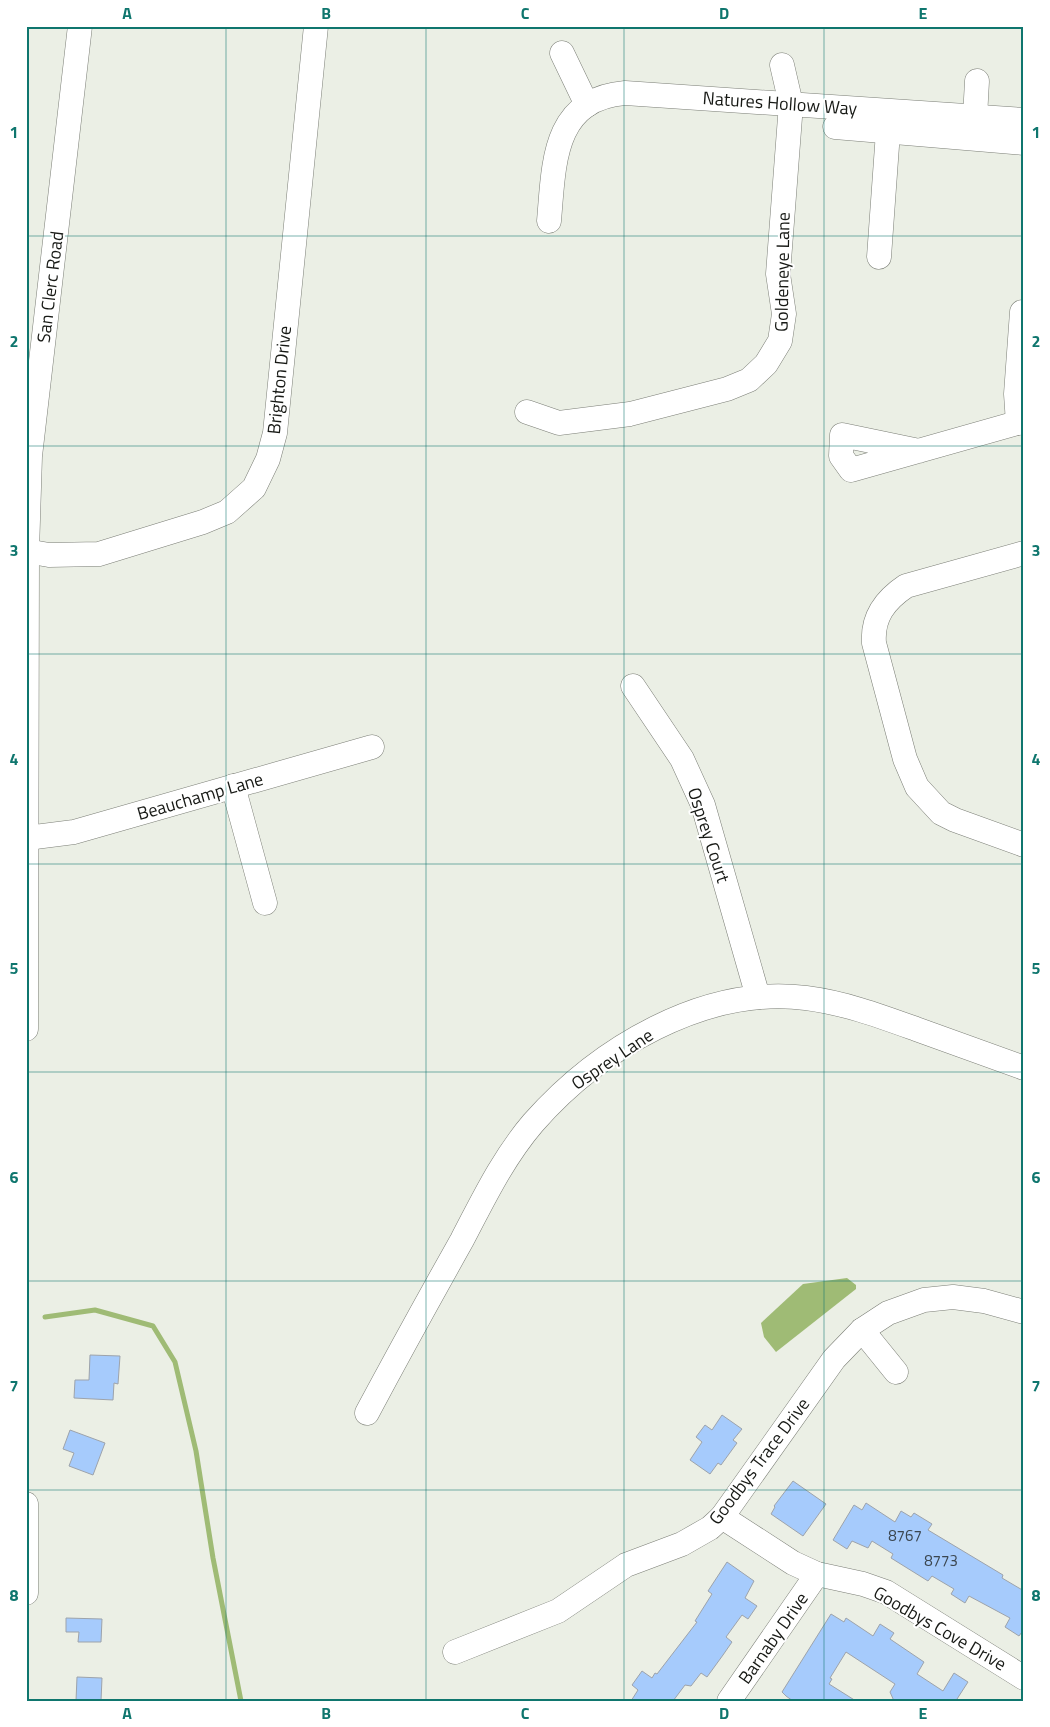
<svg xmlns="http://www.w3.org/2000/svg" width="1050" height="1727" font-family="'Titillium Web',sans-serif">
<rect width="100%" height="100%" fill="#ebefe5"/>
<path fill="#9fbb75" d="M847,1278L856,1285V1289L776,1352L764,1337L761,1323L803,1284Z"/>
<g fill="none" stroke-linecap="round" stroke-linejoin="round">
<path stroke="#9fbb75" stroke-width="5" d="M45,1317L95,1310L153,1326L175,1362L196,1451L213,1558L241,1701"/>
</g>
<g fill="#a6cbfc" stroke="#9da3ab">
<path d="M90,1355L120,1356L118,1384L114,1383L113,1400L74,1398L75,1380H89Z"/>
<path d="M722,1415L742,1429L733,1440L737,1443L721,1465L718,1463L710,1474L690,1460L702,1442L696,1437L705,1425L712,1430Z"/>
<path d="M70,1430L105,1443L93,1475L69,1466L74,1453L63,1449Z"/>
<path d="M793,1481L826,1504L803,1536L771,1514L775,1507L774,1506Z"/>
<path d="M866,1503L895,1522L901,1511L911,1517L914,1513L932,1524L928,1530L1003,1575L1002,1578L1024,1591V1629L1019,1636L1005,1627L1010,1618L969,1596L965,1603L951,1594L954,1589L932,1576L928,1581L891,1558L893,1554L872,1541L868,1548L852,1541L847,1549L833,1540L854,1505L862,1510Z"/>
<path d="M727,1562L754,1581L745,1598L757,1606L748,1619L742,1615L726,1637L732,1642L723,1655L707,1677L701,1673L691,1686L685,1685L673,1701H631L638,1690L632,1685L642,1671L652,1678L655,1673L657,1674L697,1622L695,1621L712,1594L708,1591Z"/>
<path d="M831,1614L844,1622L846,1618L873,1636L880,1624L894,1633L890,1639L924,1662L917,1674L943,1691L954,1673L968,1682L957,1699L960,1701H894L890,1692L895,1684L846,1652L830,1678L832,1679L829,1684L856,1701H793L786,1696L782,1692Z"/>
<path d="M66,1618L102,1619L101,1642H78L79,1632H66Z"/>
<path d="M77,1677L102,1678L101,1701H76Z"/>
</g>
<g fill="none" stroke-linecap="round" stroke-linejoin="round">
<g stroke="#7b7e76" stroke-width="25">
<g id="minor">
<path d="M562,53L587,105"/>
<path d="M975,117L977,81"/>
<path d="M835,127L1024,143"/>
<path d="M549,221C554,165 552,99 625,93L1024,120"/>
<path d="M879,257L888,132"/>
<path d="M527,412L559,423L630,414L727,389L749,380L766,364L780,341L784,314L778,274L791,104L782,65"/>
<path d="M1018,423L1016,394L1022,312"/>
<path d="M919,451L842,435L841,456L851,470L1024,421"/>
<path d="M26,551L49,555L99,554L203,522L227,512L254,488L268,459L275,433L316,26"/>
<path d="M1024,553L906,586C885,600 872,617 874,643L905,759L917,787L941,813L955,820L1024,845"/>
<path d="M633,686L682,759L703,805L758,997"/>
<path d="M233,786L265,903"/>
<path d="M27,838L74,832L372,747"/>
<path d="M26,1029L27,551L30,456L80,26"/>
<path d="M862,1330L896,1372"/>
<path d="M367,1413C398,1355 430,1297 462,1240C483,1200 503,1158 533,1123C598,1049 704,985 806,998C845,1003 880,1016 916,1029C952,1042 988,1055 1024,1068"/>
<path d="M26,1504V1593"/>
<path d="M722,1517L793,1563L817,1574L863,1584L886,1592L1024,1678"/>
<path d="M455,1652L558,1611L626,1565L682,1544L710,1528L722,1517L834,1359L862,1330L888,1313L924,1300L953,1297L984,1301L1024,1312"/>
<path d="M729,1701L817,1574"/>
</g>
</g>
<use href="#minor" stroke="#fff" stroke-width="24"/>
</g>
<path fill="none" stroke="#0f766e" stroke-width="1" stroke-opacity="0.55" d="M226,26V1701M426,26V1701M624,26V1701M824,26V1701M26,236H1024M26,446H1024M26,654H1024M26,864H1024M26,1072H1024M26,1281H1024M26,1490H1024"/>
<g text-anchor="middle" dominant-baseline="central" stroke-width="4" stroke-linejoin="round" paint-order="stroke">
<g font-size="15" fill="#3b464f">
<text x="905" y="1535">8767</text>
<text x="941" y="1560">8773</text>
</g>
<g font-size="18" fill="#171915" stroke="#fff">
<text transform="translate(780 103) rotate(4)">Natures Hollow Way</text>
<text transform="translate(782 272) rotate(-89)">Goldeneye Lane</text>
<text transform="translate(50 287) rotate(-83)">San Clerc Road</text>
<text transform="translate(279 380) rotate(-84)">Brighton Drive</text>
<text transform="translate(200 796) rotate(-16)">Beauchamp Lane</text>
<text transform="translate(709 835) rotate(72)">Osprey Court</text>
<text transform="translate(612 1059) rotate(-34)">Osprey Lane</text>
<text transform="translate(759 1461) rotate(-53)">Goodbys Trace Drive</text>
<text transform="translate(940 1628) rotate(30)">Goodbys Cove Drive</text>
<text transform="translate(773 1638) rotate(-55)">Barnaby Drive</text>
</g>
</g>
<rect width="1050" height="1727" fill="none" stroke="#ffffff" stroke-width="55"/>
<rect x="28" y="28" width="994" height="1672" fill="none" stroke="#0f766e" stroke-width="2"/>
<g font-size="16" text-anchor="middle" font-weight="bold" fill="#0f766e">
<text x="127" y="19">A</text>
<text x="326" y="19">B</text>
<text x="525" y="19">C</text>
<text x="724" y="19">D</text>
<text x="923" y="19">E</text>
<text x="14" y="138">1</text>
<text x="1036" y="138">1</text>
<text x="14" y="347">2</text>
<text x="1036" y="347">2</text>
<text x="14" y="556">3</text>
<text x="1036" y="556">3</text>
<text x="14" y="765">4</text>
<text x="1036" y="765">4</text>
<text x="14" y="974">5</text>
<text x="1036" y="974">5</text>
<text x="14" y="1183">6</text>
<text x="1036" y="1183">6</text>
<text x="14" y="1392">7</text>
<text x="1036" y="1392">7</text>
<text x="14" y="1601">8</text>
<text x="1036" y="1601">8</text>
<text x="127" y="1719">A</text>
<text x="326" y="1719">B</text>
<text x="525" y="1719">C</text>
<text x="724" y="1719">D</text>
<text x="923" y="1719">E</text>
</g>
</svg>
